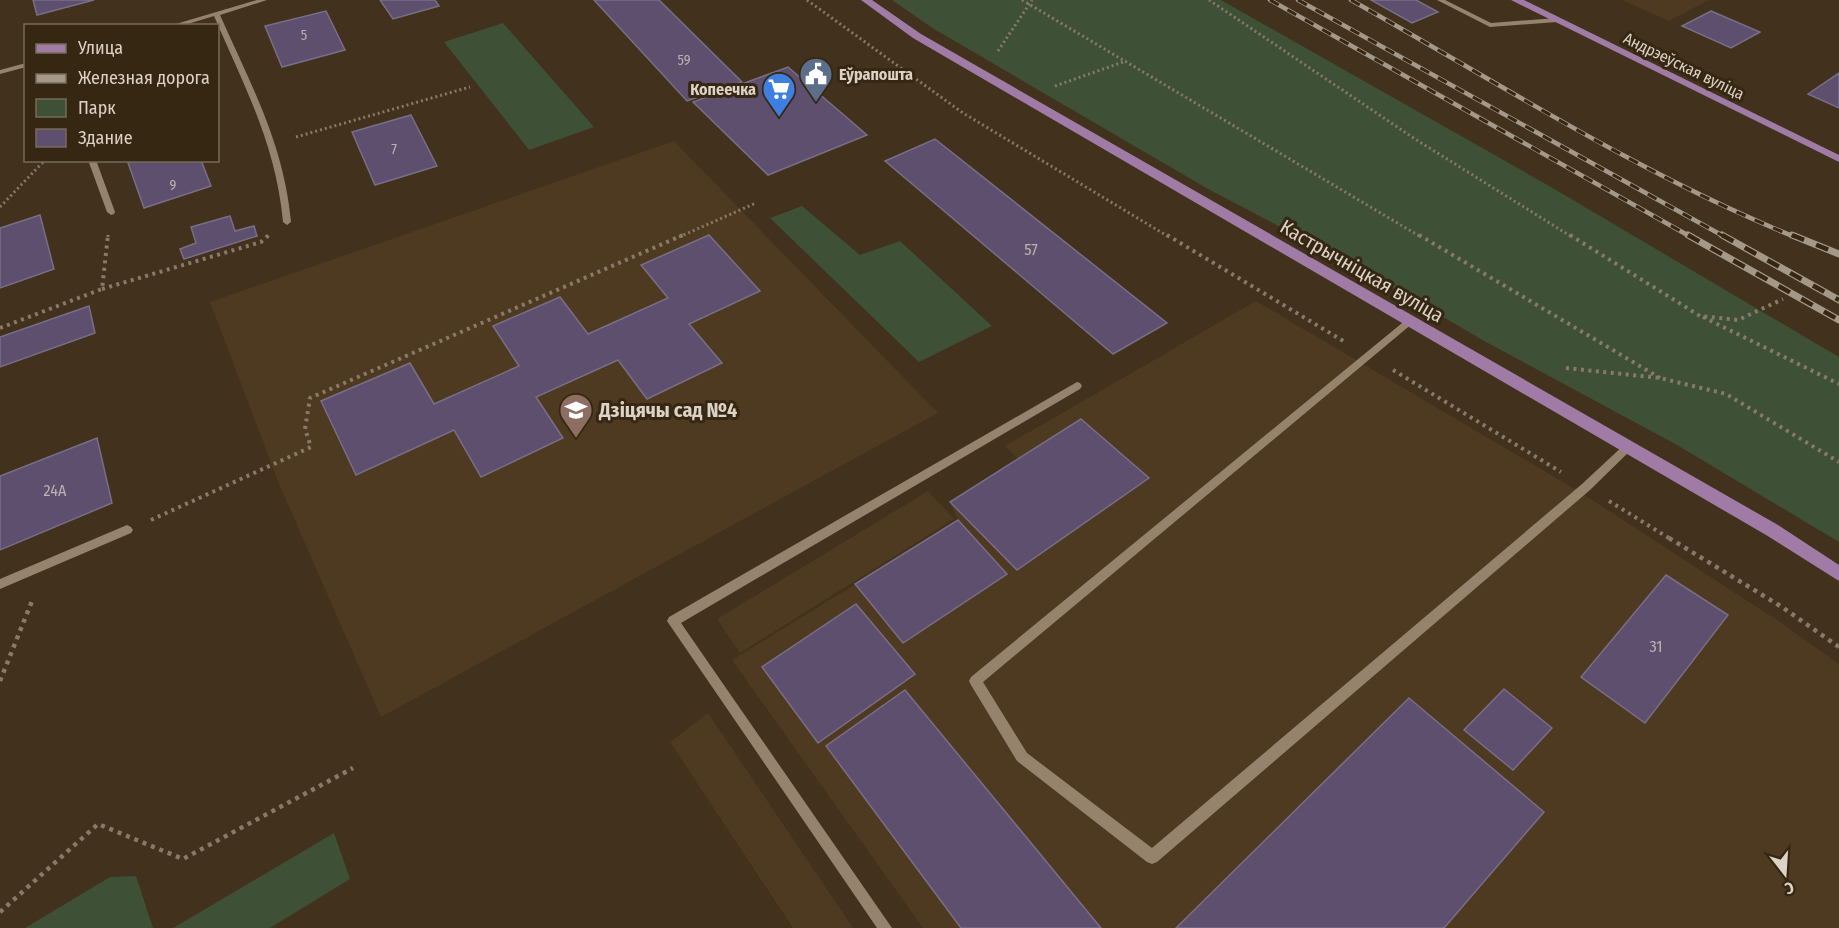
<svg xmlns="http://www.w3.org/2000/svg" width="1839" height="928" font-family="'Fira Sans Condensed',sans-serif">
<rect width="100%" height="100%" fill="#41311d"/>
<g fill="#4e3a20">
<path d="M1622,0H1709L1669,21Z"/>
<path d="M674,141L938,413L381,717L279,484L210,302Z"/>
<path d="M1256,301L1580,492L1783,624L1839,664V928H923L732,660L958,521L950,502L1018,459L1005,446Z"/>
<path d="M928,491L954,519L740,653L717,619Z"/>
<path d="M708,713L853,928H793L670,742Z"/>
</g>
<g fill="#3e5035">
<path d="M892,0H1221L1551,187L1839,357V542L1677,445L1486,342L1366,272L1208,189L934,29Z"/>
<path d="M503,23L594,127L529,150L444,42Z"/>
<path d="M802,206L860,255L900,241L992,326L919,362L770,218Z"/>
<path d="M334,833L350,879L270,928H173Z"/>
<path d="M136,876L153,928H25L110,877Z"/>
</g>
<g fill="#5d4f6d" stroke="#796e87" stroke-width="1.5">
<path d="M33,0H94L37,15Z"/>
<path d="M380,0H435L439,6L393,19Z"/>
<path d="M594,0H659L742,82L687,101Z"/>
<path d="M1371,0H1416L1438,12L1412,23Z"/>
<path d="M326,11L345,50L282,67L265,26Z"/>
<path d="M1711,11L1760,32L1731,48L1682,26Z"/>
<path d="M788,67L867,135L768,175L693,102Z"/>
<path d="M1839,73V108L1808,94Z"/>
<path d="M411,115L437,166L375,185L352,132Z"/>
<path d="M935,139L1167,323L1113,354L885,161Z"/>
<path d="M127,160H201L211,186L144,208Z"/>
<path d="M40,215L54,269L0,288V228Z"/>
<path d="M230,216L235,231L254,226L257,236L184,259L180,249L196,243L191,227Z"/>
<path d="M709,235L760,291L689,324L722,363L647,399L618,360L536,397L563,438L481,477L454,430L356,475L321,401L410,363L434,404L519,366L493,326L560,297L588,334L668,298L641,265Z"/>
<path d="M89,306L95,333L0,367V337Z"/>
<path d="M1081,419L1149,478L1017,570L950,502Z"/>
<path d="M97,438L112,503L0,550V476Z"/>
<path d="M958,520L1007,574L903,643L855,584Z"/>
<path d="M1666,575L1728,615L1645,723L1581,677Z"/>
<path d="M856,604L915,674L818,743L762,667Z"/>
<path d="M1504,689L1552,728L1513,770L1464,730Z"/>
<path d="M905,690L1101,928H961L826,746Z"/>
<path d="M1409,698L1544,812L1444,928H1176Z"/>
</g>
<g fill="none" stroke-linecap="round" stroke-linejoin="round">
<g stroke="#877a6a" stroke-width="3" stroke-dasharray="2 3" stroke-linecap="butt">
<path d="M807,0L963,113L1169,237"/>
<path d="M1022,0L1421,237"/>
<path d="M1209,0L1415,139L1572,237"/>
<path d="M998,51L1032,0"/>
<path d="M1055,86L1126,61"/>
<path d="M296,137L470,87"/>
<path d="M0,207L45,160"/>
<path d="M108,237V234"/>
<path d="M267,237L269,235"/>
<path d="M679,237L756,203"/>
</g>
<g stroke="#877a6a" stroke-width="4" stroke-dasharray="3 4.5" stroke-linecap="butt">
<path d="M1167,235L1345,342"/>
<path d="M1419,235L1660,378"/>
<path d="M1570,235L1700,316L1738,320L1783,299"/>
<path d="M102,289L261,242L269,235"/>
<path d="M1703,317L1839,384"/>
<path d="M0,328L102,289L108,235"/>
<path d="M1566,368L1660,378L1726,394L1839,462"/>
<path d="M1393,370L1561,472"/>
<path d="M1609,501L1672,540"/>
<path d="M151,520L311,447L305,429L310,398L683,235"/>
</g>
<g stroke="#877a6a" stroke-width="4.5" stroke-dasharray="4 5" stroke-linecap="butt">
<path d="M1669,538L1782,607L1839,647"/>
<path d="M0,681L32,601"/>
<path d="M0,912L98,824L183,859L353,768"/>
</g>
<g fill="#96836d" fill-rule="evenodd">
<path d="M257,0H267L220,15C251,85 284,144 291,222L287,225L283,222C276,144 244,86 214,16L181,26H169Z"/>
<path d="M1437,0H1445L1491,23L1557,18L1560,20L1557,22L1490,27Z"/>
<path d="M26,63V67L0,74V70Z"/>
<path d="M88,160H96L115,212L114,214L111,215L107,212Z"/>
<path d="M1410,318L1413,319L1415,321L1413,323L983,682L1027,753L1152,848L1582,484L1625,444H1633L1634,447L1590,490L1157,862L1152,864L1147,862L1017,761L971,685L969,681L971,677L1407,319Z"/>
<path d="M1077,382L1080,383L1082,386L1080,389L681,623L892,928H877L667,621L669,617Z"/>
<path d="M127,525L131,527L133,530L131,533L0,589V579Z"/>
</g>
<g fill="#a07ba5" fill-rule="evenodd">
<path d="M861,0H872L921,34L1778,525L1839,565V581L1766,535L913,38Z"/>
<path d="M1511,0H1524L1839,155V162Z"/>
</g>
<g stroke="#a49889" stroke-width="4.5">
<g id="rail-far1">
<path d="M1270,0L1691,237"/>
<path d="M1298,0L1725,237"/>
<path d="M1351,0C1497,82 1639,174 1795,237"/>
</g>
</g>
<g stroke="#a49889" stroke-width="7">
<g id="rail">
<path d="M1688,235L1839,320"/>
<path d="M1722,235L1839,300"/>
<path d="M1792,235L1839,254"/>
</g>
</g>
<use href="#rail-far1" stroke="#362713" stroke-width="3" stroke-dasharray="10" stroke-linecap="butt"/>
<use href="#rail" stroke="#362713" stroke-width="4.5" stroke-dasharray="13" stroke-linecap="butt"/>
</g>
<defs>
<g id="civic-pin" transform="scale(1.725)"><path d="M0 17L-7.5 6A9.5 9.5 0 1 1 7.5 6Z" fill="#5c6f8a" stroke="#362713"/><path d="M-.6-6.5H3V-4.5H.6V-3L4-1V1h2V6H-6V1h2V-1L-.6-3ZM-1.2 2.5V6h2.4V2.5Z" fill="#fff"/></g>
<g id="supermarket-pin" transform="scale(1.725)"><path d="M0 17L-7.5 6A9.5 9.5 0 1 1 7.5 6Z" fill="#3f7fe0" stroke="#362713"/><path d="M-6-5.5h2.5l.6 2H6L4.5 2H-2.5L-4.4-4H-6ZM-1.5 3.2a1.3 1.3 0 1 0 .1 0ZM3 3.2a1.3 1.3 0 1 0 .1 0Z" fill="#fff"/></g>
<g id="school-pin" transform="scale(1.725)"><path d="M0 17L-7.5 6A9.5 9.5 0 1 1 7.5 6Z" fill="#8d6e63" stroke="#362713"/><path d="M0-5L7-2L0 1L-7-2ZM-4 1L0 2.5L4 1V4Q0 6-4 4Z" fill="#fff"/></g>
</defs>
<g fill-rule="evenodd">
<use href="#civic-pin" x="816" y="74"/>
<use href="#supermarket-pin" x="779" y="89"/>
<use href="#school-pin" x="576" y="410"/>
</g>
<g text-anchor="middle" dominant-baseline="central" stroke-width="6" stroke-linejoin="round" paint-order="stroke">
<g font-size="14" fill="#bcb1b0">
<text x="304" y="35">5</text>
<text x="684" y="60">59</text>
<text x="394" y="149">7</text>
<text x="173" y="185">9</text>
</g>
<g font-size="16" fill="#dcd2c6" stroke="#362713">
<text transform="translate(1684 66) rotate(26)">Андрэеўская вуліца</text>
</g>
<g font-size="16" font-weight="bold" fill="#dcd2c6" stroke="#362713" text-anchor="start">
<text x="839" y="74">Еўрапошта</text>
<text x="756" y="89" text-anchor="end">Копеечка</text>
</g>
<g font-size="16" fill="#bcb1b0">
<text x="1031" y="249">57</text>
<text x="55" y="490">24А</text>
<text x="1656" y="646">31</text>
</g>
<g font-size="20" fill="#dcd2c6" stroke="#362713">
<text transform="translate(1362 271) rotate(30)">Кастрычніцкая вуліца</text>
</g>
<g font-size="20" font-weight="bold" fill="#dcd2c6" stroke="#362713" text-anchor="start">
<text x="599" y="410">Дзіцячы сад №4</text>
</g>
</g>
<rect x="24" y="24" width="195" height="138" fill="#362713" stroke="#786b5b" stroke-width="1.5"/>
<rect x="36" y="44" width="30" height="9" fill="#a07ba5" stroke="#786b5b" stroke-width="1.5"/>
<text x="78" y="54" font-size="18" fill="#dcd2c6">Улица</text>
<rect x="36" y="74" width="30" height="9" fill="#a49889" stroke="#786b5b" stroke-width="1.5"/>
<text x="78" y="84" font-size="18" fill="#dcd2c6">Железная дорога</text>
<rect x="36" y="99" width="30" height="18" fill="#3e5035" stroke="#786b5b" stroke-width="1.5"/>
<text x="78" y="114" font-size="18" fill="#dcd2c6">Парк</text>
<rect x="36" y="129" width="30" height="18" fill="#5d4f6d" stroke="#786b5b" stroke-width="1.5"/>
<text x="78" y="144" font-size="18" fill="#dcd2c6">Здание</text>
<g transform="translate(1785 874) rotate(163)" stroke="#362713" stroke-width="4.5" paint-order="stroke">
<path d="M0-4.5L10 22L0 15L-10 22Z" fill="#dcd2c6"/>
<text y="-9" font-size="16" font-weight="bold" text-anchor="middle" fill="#dcd2c6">С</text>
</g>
</svg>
